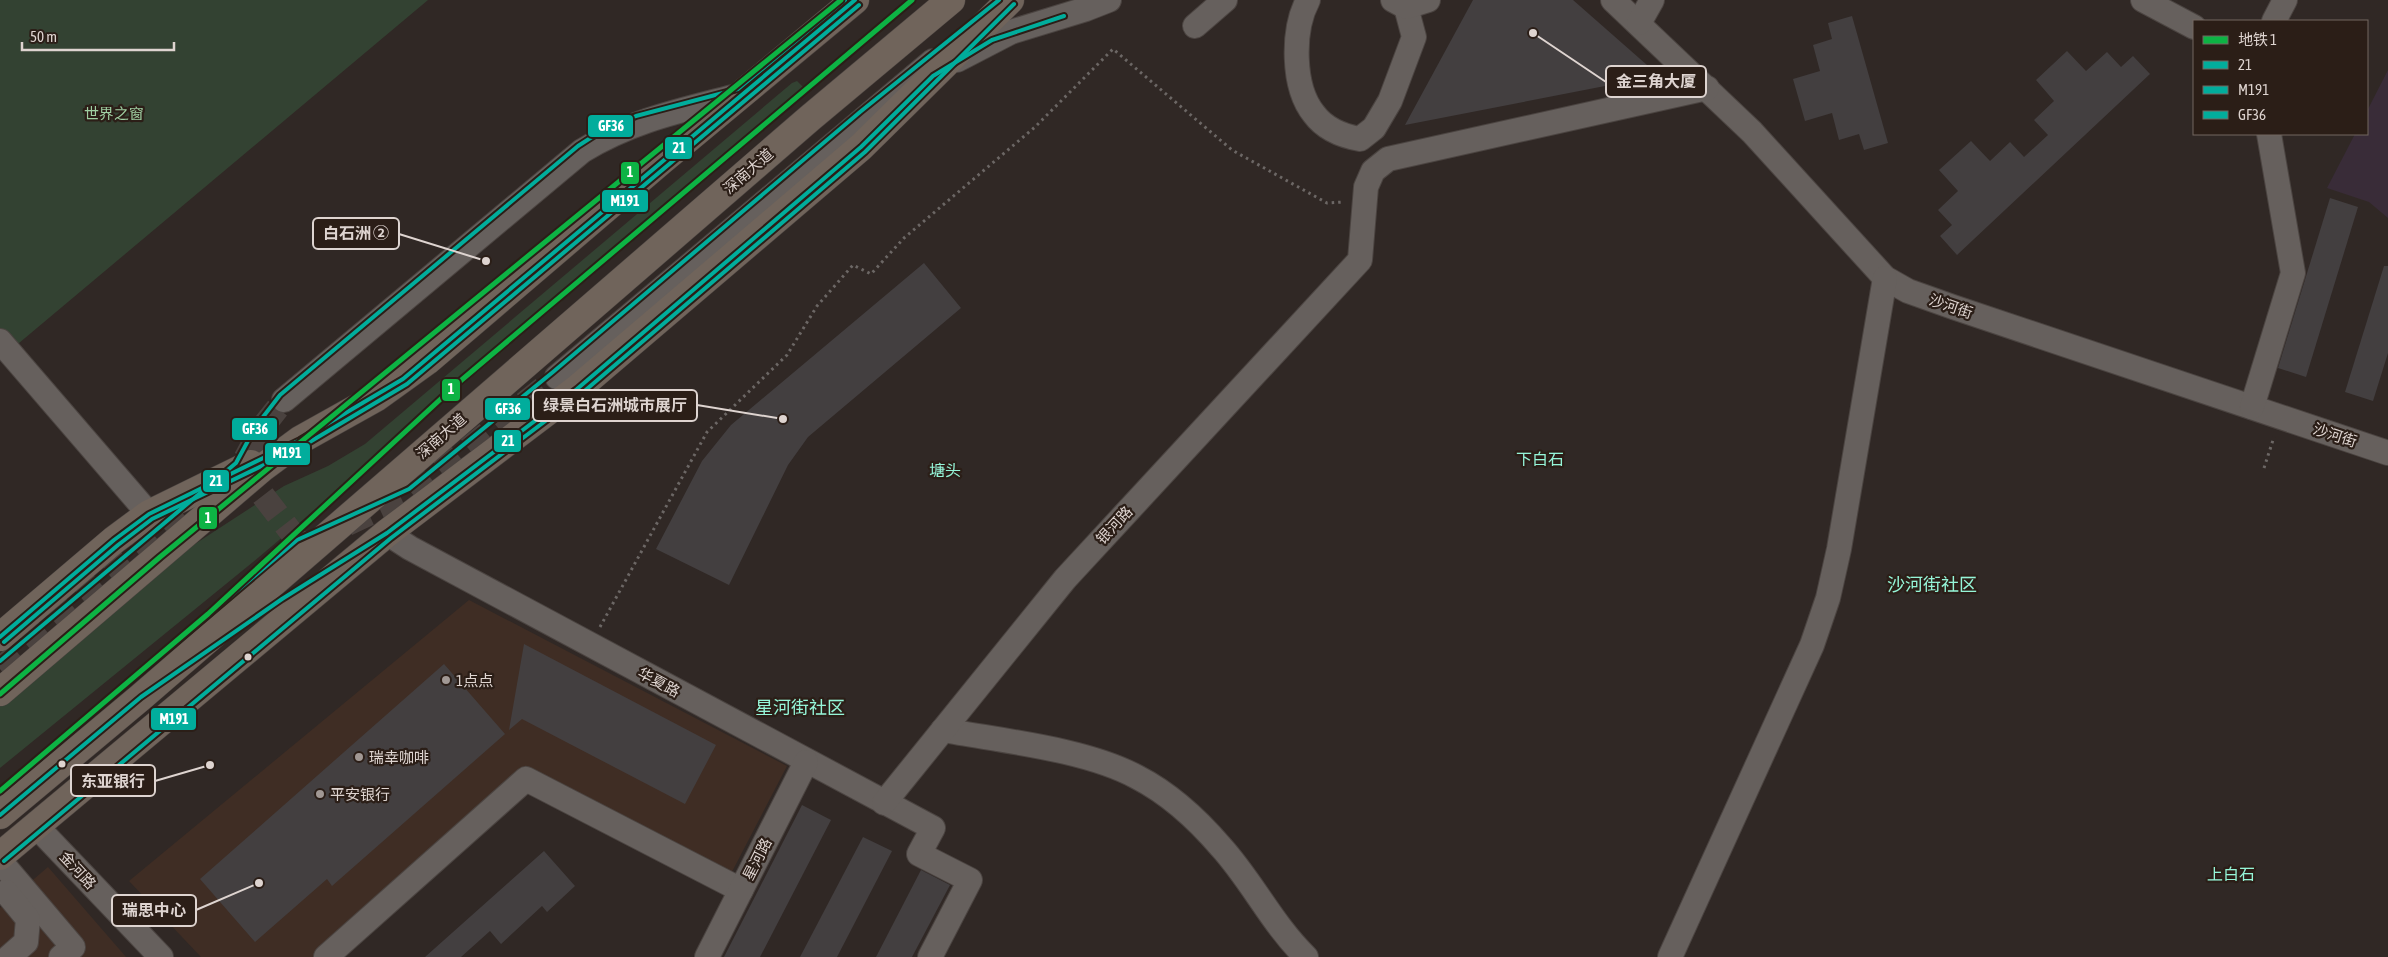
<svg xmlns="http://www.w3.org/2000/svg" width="2388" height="957" font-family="'Asap Condensed','Noto Sans SC',sans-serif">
<rect width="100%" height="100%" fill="#302825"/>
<g fill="#3f2d24">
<path d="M469,600L787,766L722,891L527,789L339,957H201L129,881Z"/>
<path d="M48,867L126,957H0V908Z"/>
</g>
<path fill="#392c38" d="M2388,70V218L2369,202L2327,188L2355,134H2367V111Z"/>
<g fill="#334232">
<path d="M0,0H428L0,359Z"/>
<path d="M797,81L805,89L800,100L253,562L0,768V706L172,559L284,486L328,466L365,444L792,83Z"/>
</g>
<g fill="#433f40">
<path d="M1473,0H1573L1647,65L1641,79L1405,125Z"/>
<path d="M1852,16L1888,143L1864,150L1859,134L1839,140L1832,113L1805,121L1793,79L1820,71L1813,45L1832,39L1828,23Z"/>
<path d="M2067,51L2086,71L2107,52L2121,67L2133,56L2150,74L1957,255L1940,236L1952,225L1938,210L1958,191L1939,170L1971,141L1990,161L2010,142L2024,157L2048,135L2034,120L2054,101L2036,80Z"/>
<path d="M2330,198L2358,207L2306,377L2278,368Z"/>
<path d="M924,263L961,308L808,437L788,465L729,585L656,549L702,461L731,425Z"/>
<path d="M2384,266H2388V353L2373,401L2345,392Z"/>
<path d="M524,644L716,745L685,804L522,719L509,730Z"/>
<path d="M444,664L505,734L332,886L327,879L255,942L200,879Z"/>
<path d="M802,805L831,820L760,957H724Z"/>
<path d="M863,837L892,851L837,957H800Z"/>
<path d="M544,851L575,886L547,912L542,906L501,944L490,931L461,957H425Z"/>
<path d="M921,870L950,885L912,957H876Z"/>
</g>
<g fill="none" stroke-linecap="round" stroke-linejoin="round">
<g stroke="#4a423f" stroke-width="24" stroke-dasharray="24 12" stroke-linecap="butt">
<path d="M241,467L301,545"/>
<path d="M347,524L412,494L557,377"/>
<path d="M0,669L241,467L261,429L284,400"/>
</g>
<g stroke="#4b4441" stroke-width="26">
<g id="minor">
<path d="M1308,0C1292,30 1292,87 1314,114C1325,129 1343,136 1360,139L1374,128L1390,101L1414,37L1406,7"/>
<path d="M1393,0L1406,7L1428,0"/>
<path d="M1613,0L1752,132L1885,278L1908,291L1953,307L2388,453"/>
<path d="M2143,0L2194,27"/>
<path d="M2274,21L2285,0"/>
<path d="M1639,23L1652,0"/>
<path d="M1195,26L1225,0"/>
<path d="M957,60L1011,32L1086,9L1109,0"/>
<path d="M0,341L149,514"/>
<path d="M557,377L933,61"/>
<path d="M284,400L582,151C632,120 683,110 740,95"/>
<path d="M2252,407L2293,273L2269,134"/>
<path d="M387,533L410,548L933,828L919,854L970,880L930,957"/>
<path d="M943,730C1002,741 1085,749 1137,777C1170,794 1197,819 1221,847C1252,881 1272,924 1306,957"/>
<path d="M884,803L1065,579L1360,260L1366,187L1373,171L1388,159L1707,88"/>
<path d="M37,827L161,957"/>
<path d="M0,861L73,947L61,957"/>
<path d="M6,892L28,919L26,942L9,957"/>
<path d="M326,957L526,779L741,890"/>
<path d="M707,957L806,762"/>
<path d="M1670,957L1812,645L1828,598L1839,549L1885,278"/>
</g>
</g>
<g stroke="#4b4441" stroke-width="29">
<g id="major">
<path d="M0,637L114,540L149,514L251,464"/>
<path d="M0,692L262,468L300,440L377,397L427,361L661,161L855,0"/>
<path d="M0,815L141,697L810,118L951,0"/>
<path d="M0,856L387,533L577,389L861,147L1010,0"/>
</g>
</g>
<g stroke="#6c6765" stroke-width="3" stroke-dasharray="2.5 4" stroke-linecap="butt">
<path d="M2264,468L2274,437"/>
<path d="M600,627L707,432L787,355L817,306L853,265L871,274L904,238L1035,127L1113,49L1232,150L1327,203L1344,202"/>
</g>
<use href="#minor" stroke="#66605d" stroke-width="24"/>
<use href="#major" stroke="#70645b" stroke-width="28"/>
<g stroke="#2b1e17" stroke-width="8">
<g id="bus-1">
<path d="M0,637L114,540L149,514L300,440L403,379L855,0"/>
<path d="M0,815L141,697L282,599L387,533L577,389L861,147L933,76L992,40L1064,16"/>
</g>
</g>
<g stroke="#2b1e17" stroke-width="8">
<g id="bus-2">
<path d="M4,642L118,545L152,519L303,446L407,384L859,5"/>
<path d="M4,861L391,538L581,394L865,152L1014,4"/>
</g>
</g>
<g stroke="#2b1e17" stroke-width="8">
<g id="bus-3">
<path d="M0,661L236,463L256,426L280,395L578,146L606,128L636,116L738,89L845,0"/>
<path d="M0,791L297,540L409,489L553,372L860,112L999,0"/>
</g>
</g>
<use href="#bus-1" stroke="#01ad9c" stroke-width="4"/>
<use href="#bus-2" stroke="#01ad9c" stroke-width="4"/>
<use href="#bus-3" stroke="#01ad9c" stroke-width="4"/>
<g stroke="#2b1e17" stroke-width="9">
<g id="metro-1">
<path d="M0,694L160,557L841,0"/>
<path d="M0,791L208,614L458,383L912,0"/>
</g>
</g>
<use href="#metro-1" stroke="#0db344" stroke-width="5"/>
</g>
<g fill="#ded4d0" stroke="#2b1e17" stroke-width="2">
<circle cx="248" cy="657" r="4.5"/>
<circle cx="62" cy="764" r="4.5"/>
</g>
<g fill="#a19894" stroke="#2b1e17" stroke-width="2">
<circle cx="446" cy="680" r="5"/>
<circle cx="359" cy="757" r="5"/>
<circle cx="320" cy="794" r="5"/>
</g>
<g text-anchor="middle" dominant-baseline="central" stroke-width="4.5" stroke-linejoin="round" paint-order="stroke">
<g font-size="15" fill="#9fcfa2" stroke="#2b1e17">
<text x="114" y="113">世界之窗</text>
</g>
<g font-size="15" fill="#ded4d0" stroke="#2b1e17">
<text transform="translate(748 171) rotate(-41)">深南大道</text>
<text transform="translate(1951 306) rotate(19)">沙河街</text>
<text transform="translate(2335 435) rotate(18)">沙河街</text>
<text transform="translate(441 436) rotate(-41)">深南大道</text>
<text transform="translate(1114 525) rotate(-47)">银河路</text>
<text transform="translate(659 682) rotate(28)">华夏路</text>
<text transform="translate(757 859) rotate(-63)">星河路</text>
<text transform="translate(78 870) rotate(47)">金河路</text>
</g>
<g font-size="15" fill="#ded4d0" stroke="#2b1e17" text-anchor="start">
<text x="456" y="680">1点点</text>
<text x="369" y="757">瑞幸咖啡</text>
<text x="330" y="794">平安银行</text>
</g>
<g font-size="16" fill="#95f5d8" stroke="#2b1e17">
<text x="1540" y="459">下白石</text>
<text x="945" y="470">塘头</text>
<text x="2231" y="874">上白石</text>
</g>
<g font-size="18" fill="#95f5d8" stroke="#2b1e17">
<text x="1932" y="584">沙河街社区</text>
<text x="800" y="707">星河街社区</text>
</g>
</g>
<path fill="none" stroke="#ded4d0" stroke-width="2" d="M1533 33L1606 82M486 261L399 234M783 419L697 405M210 765L155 781M259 883L196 910"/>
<g fill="#ded4d0" stroke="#2b1e17" stroke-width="2">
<circle cx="1533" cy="33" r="5"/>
<circle cx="486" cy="261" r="5"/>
<circle cx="783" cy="419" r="5"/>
<circle cx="210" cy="765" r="5"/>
<circle cx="259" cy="883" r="5"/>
</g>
<g fill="#2b1e17" stroke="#ded4d0" stroke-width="2">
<rect x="1606" y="66" width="100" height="31" rx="5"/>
<rect x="313" y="218" width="86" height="31" rx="5"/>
<rect x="533" y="390" width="164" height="31" rx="5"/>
<rect x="71" y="765" width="84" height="31" rx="5"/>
<rect x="112" y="895" width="84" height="31" rx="5"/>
</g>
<g font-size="16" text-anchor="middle" font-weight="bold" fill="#ded4d0">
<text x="1656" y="87">金三角大厦</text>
<text x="356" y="239">白石洲 ②</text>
<text x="615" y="411">绿景白石洲城市展厅</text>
<text x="113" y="787">东亚银行</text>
<text x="154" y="916">瑞思中心</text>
</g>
<g stroke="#2b1e17" stroke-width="2">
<rect x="587" y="114" width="47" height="24" rx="5" fill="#01ad9c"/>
<rect x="664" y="136" width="29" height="24" rx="5" fill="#01ad9c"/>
<rect x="620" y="161" width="20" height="24" rx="5" fill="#0db344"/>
<rect x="601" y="189" width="48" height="24" rx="5" fill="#01ad9c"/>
<rect x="441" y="378" width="20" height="24" rx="5" fill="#0db344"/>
<rect x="484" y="397" width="47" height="24" rx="5" fill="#01ad9c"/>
<rect x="231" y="417" width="47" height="24" rx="5" fill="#01ad9c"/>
<rect x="493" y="429" width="29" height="24" rx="5" fill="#01ad9c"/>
<rect x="264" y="442" width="47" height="24" rx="5" fill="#01ad9c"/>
<rect x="202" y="469" width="28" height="24" rx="5" fill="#01ad9c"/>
<rect x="198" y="506" width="20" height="24" rx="5" fill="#0db344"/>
<rect x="150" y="707" width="47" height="24" rx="5" fill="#01ad9c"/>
</g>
<g font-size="14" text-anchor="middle" font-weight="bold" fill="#fff">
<text x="611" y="131">GF36</text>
<text x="679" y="153">21</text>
<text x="630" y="177">1</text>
<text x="625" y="206">M191</text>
<text x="451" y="394">1</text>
<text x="508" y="414">GF36</text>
<text x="255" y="434">GF36</text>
<text x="508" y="446">21</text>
<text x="287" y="458">M191</text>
<text x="216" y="486">21</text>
<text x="208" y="523">1</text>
<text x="174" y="724">M191</text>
</g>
<rect x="2193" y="20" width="175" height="115" fill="#2b1e17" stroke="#736761"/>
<rect x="2203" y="36" width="25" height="8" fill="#0db344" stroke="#736761"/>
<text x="2238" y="45" font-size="15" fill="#ded4d0">地铁 1</text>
<rect x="2203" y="61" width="25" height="8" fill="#01ad9c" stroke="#736761"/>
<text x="2238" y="70" font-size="15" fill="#ded4d0">21</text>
<rect x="2203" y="86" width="25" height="8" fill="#01ad9c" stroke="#736761"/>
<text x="2238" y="95" font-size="15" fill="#ded4d0">M191</text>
<rect x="2203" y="111" width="25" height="8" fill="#01ad9c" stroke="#736761"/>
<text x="2238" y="120" font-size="15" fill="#ded4d0">GF36</text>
<path d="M22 42v8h152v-8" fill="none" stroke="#ded4d0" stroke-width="2.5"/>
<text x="30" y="42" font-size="15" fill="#ded4d0" stroke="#2b1e17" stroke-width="4" paint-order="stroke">50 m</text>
</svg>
